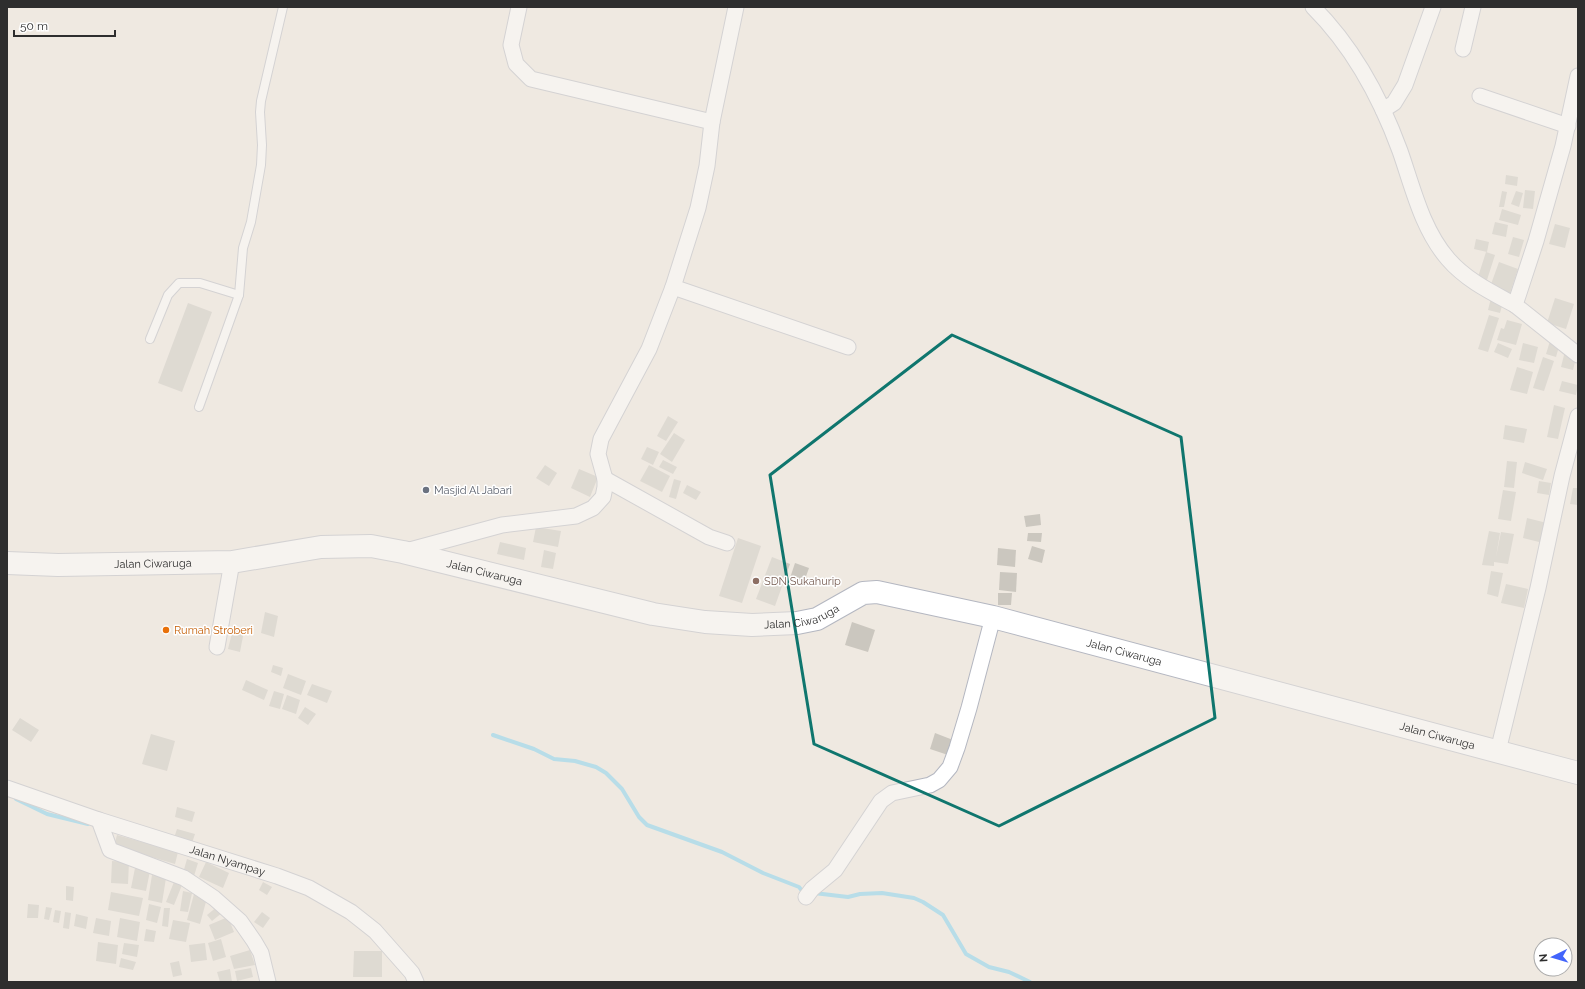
<svg xmlns="http://www.w3.org/2000/svg" width="1585" height="989" font-family="Raleway,sans-serif">
<rect width="100%" height="100%" fill="#efe9e1"/>
<g fill="none" stroke-linecap="round" stroke-linejoin="round">
<g stroke="#75cff0" stroke-width="4">
<path d="M493,735L534,749L554,759L575,761L596,767L606,773L622,789L639,817L647,825L722,852L763,873L799,887L803,892H806"/>
<path d="M16,799L47,814L88,824"/>
<path d="M814,893L848,897L860,894L882,893L914,898L923,902L943,915L966,954L989,967L1009,972L1030,982"/>
</g>
</g>
<g fill="#cbc7bf">
<path d="M1506,175L1518,177L1517,186L1505,184Z"/>
<path d="M1525,190L1535,191L1533,209L1523,208Z"/>
<path d="M1502,191L1507,192L1504,207H1499Z"/>
<path d="M1516,191L1523,193L1519,207L1511,204Z"/>
<path d="M1502,209L1521,215L1518,225L1499,220Z"/>
<path d="M1495,222L1508,225L1506,237L1492,234Z"/>
<path d="M1555,224L1570,228L1565,248L1549,244Z"/>
<path d="M1513,237L1524,240L1519,257L1508,254Z"/>
<path d="M1476,239L1489,242L1487,252L1474,249Z"/>
<path d="M1486,252L1495,255L1486,283L1477,280Z"/>
<path d="M1499,262L1518,269L1510,293L1490,287Z"/>
<path d="M1491,298L1503,302L1500,313L1488,310Z"/>
<path d="M1555,298L1574,304L1566,329L1547,323Z"/>
<path d="M188,303L212,312L182,392L158,383Z"/>
<path d="M1489,315L1499,318L1488,352L1478,349Z"/>
<path d="M1507,320L1522,324L1516,345L1497,340L1501,328L1504,329Z"/>
<path d="M1550,341L1560,343L1556,357L1546,354Z"/>
<path d="M1498,343L1512,349L1508,358L1494,352Z"/>
<path d="M1523,343L1538,347L1534,363L1519,360Z"/>
<path d="M1565,351L1577,354L1573,370L1561,367Z"/>
<path d="M1543,357L1554,361L1544,391L1533,388Z"/>
<path d="M1517,367L1533,372L1527,394L1510,390Z"/>
<path d="M1562,381L1578,385L1576,395L1559,391Z"/>
<path d="M1554,405L1565,408L1558,439L1547,437Z"/>
<path d="M668,416L678,422L666,441L657,436Z"/>
<path d="M1505,425L1527,429L1524,443L1503,439Z"/>
<path d="M674,433L685,440L672,462L660,454Z"/>
<path d="M647,447L659,452L653,465L641,459Z"/>
<path d="M663,460L677,467L673,474L659,467Z"/>
<path d="M1507,461L1517,462L1514,488L1504,487Z"/>
<path d="M1525,462L1547,469L1543,480L1522,473Z"/>
<path d="M545,465L557,473L549,486L536,478Z"/>
<path d="M649,465L670,476L662,492L640,481Z"/>
<path d="M579,469L598,477L590,497L571,488Z"/>
<path d="M674,479L681,481L676,499L669,497Z"/>
<path d="M1539,481L1551,483L1549,495L1537,493Z"/>
<path d="M687,485L701,492L696,500L683,493Z"/>
<path d="M1573,488H1578V505L1570,504Z"/>
<path d="M1503,490L1516,492L1511,521L1498,519Z"/>
<path d="M1040,514L1041,525L1026,527L1024,516Z"/>
<path d="M1527,518L1547,523L1543,543L1523,538Z"/>
<path d="M536,527L561,531L558,547L533,542Z"/>
<path d="M1489,531L1500,533L1496,557L1501,532L1514,534L1508,564L1494,562V566L1482,565Z"/>
<path d="M1028,533H1042L1041,542L1027,541Z"/>
<path d="M738,538L761,546L742,603L719,596Z"/>
<path d="M500,542L526,548L524,560L497,554Z"/>
<path d="M1032,546L1045,550L1042,563L1028,559Z"/>
<path d="M998,548L1016,550L1015,567L997,565Z"/>
<path d="M544,550L556,553L553,569L541,567Z"/>
<path d="M772,557L790,564L775,606L756,599Z"/>
<path d="M795,563L809,568L804,582L790,578Z"/>
<path d="M1491,571L1503,573L1498,597L1487,594Z"/>
<path d="M1000,572L1017,573L1016,592L999,590Z"/>
<path d="M1506,584L1528,589L1524,608L1501,603Z"/>
<path d="M998,593H1012L1011,605H998Z"/>
<path d="M265,612L278,616L274,637L261,633Z"/>
<path d="M852,622L875,630L868,652L845,645Z"/>
<path d="M233,629L244,631L240,652L228,649Z"/>
<path d="M273,665L283,668L281,676L271,672Z"/>
<path d="M288,674L306,681L301,695L283,688Z"/>
<path d="M246,680L268,690L264,700L242,690Z"/>
<path d="M312,684L332,691L327,703L307,695Z"/>
<path d="M274,691L284,694L280,709L269,706Z"/>
<path d="M287,695L300,700L296,714L282,709Z"/>
<path d="M305,707L316,714L308,725L298,718Z"/>
<path d="M20,718L39,730L31,742L12,730Z"/>
<path d="M935,733L953,740L948,755L930,749Z"/>
<path d="M151,734L175,741L167,771L142,764Z"/>
<path d="M177,807L195,812L192,822L175,817Z"/>
<path d="M177,829L195,834L192,843L174,838Z"/>
<path d="M117,835L178,852L175,864L114,846Z"/>
<path d="M187,859L198,863L194,876L183,873Z"/>
<path d="M112,861L129,862L128,884L111,883Z"/>
<path d="M206,862L229,873L223,888L199,877Z"/>
<path d="M135,868L150,871L146,891L131,888Z"/>
<path d="M152,875L166,878L162,903L148,900Z"/>
<path d="M174,882L182,885L174,905L166,902Z"/>
<path d="M263,882L272,887L267,895L259,890Z"/>
<path d="M66,886L74,887L73,901L66,900Z"/>
<path d="M183,891L192,893L188,912L180,911Z"/>
<path d="M111,892L143,898L139,916L108,910Z"/>
<path d="M194,894L207,898L200,924L187,920Z"/>
<path d="M28,904L39,905L38,918H27Z"/>
<path d="M149,904L161,907L157,923L146,920Z"/>
<path d="M218,906L223,912L212,921L207,915Z"/>
<path d="M46,907L52,908L49,920L44,919Z"/>
<path d="M164,908H170L168,927L162,926Z"/>
<path d="M55,910L61,911L59,923L53,922Z"/>
<path d="M65,912L71,913L69,929L63,928Z"/>
<path d="M262,912L270,918L263,928L254,922Z"/>
<path d="M76,914L88,917L86,929L74,926Z"/>
<path d="M228,917L234,932L215,940L209,925Z"/>
<path d="M96,918L111,921L109,936L93,933Z"/>
<path d="M120,918L140,922L137,941L117,937Z"/>
<path d="M173,920L190,923L186,942L169,939Z"/>
<path d="M146,929L156,931L154,942L144,941Z"/>
<path d="M221,939L226,957L213,961L208,943Z"/>
<path d="M98,942L118,945L116,964L96,961Z"/>
<path d="M124,943L139,945L137,957L122,954Z"/>
<path d="M205,943L207,960L191,962L189,945Z"/>
<path d="M250,950L255,965L234,969L230,956Z"/>
<path d="M354,951H382V977H353Z"/>
<path d="M121,958L136,962L133,970L119,967Z"/>
<path d="M179,961L182,975L173,977L170,963Z"/>
<path d="M251,968L253,977L237,981L235,971Z"/>
<path d="M230,969L232,982H220L217,972Z"/>
</g>
<g fill="none" stroke-linecap="round" stroke-linejoin="round">
<g stroke="#b4b7c1" stroke-width="10">
<g id="lane">
<path d="M150,339L168,295L179,283H200L239,295"/>
<path d="M199,407L239,295L243,248L251,222L261,165L262,145L260,112L261,101L283,7"/>
</g>
</g>
<g stroke="#b4b7c1" stroke-width="17">
<g id="street">
<path d="M519,7L511,45L516,64L531,79L712,122"/>
<path d="M1313,7C1353,47 1381,99 1400,151C1413,188 1422,229 1448,259C1466,280 1491,292 1515,305"/>
<path d="M1463,49L1473,7"/>
<path d="M1578,76L1563,146L1536,241L1515,305L1578,355"/>
<path d="M1480,96L1568,126"/>
<path d="M1383,110L1394,103L1405,85L1433,7"/>
<path d="M673,287L848,347"/>
<path d="M605,479L709,537L727,543"/>
<path d="M406,551L502,525L576,516L593,508L603,497L605,487V479L598,454L601,439L649,349L673,287L698,208L707,166L712,122L736,7"/>
<path d="M217,647L232,562"/>
<path d="M1498,751L1538,588L1562,476L1578,416"/>
<path id="s1" d="M7,788L99,820L277,876L309,888L351,912L375,931L412,973L416,982"/>
<path d="M99,820L110,850L184,878L214,898L240,921L254,941L261,953L268,982"/>
<path d="M806,897L812,889L835,870L881,801L892,793L930,785L939,780L950,767L957,748L969,708L993,617"/>
</g>
</g>
<g stroke="#b4b7c1" stroke-width="24">
<g id="secondary">
<path id="s2" d="M7,563L58,565L232,562L321,547L371,546L403,552L653,614L705,622L752,625L797,623L817,619L863,593L877,592L993,617L1578,773"/>
</g>
</g>
<use href="#lane" stroke="#fff" stroke-width="8"/>
<use href="#street" stroke="#fff" stroke-width="15"/>
<use href="#secondary" stroke="#fff" stroke-width="22"/>
</g>
<path d="M0 0H1585V989H0ZM952,335L1181,437L1215,718L999,826L814,744L770,475Z" fill="#efe9e1" fill-opacity=".55" fill-rule="evenodd"/>
<path fill="none" stroke="#0f766e" stroke-width="3" stroke-linejoin="round" d="M952,335L1181,437L1215,718L999,826L814,744L770,475Z"/>
<circle fill="#6b7280" stroke="#fff" stroke-width="1.5" cx="426" cy="490" r="4"/>
<circle fill="#8d6e63" stroke="#fff" stroke-width="1.5" cx="756" cy="581" r="4"/>
<circle fill="#e8710a" stroke="#fff" stroke-width="1.5" cx="166" cy="630" r="4"/>
<g text-anchor="middle" dominant-baseline="central" stroke-width="3" stroke-linejoin="round" paint-order="stroke">
<g font-size="11" fill="#5b616d" stroke="#fff" text-anchor="start">
<text x="434" y="490">Masjid Al Jabari</text>
</g>
<g font-size="11" fill="#2e2e2e" stroke="#fff">
<text stroke="none"><textPath href="#s2" startOffset="146">Jalan Ciwaruga</textPath></text>
<text stroke="none"><textPath href="#s2" startOffset="482">Jalan Ciwaruga</textPath></text>
<text stroke="none"><textPath href="#s2" startOffset="806">Jalan Ciwaruga</textPath></text>
<text stroke="none"><textPath href="#s2" startOffset="1142">Jalan Ciwaruga</textPath></text>
<text stroke="none"><textPath href="#s2" startOffset="1466">Jalan Ciwaruga</textPath></text>
<text stroke="none"><textPath href="#s1" startOffset="232">Jalan Nyampay</textPath></text>
</g>
<g font-size="11" fill="#785e54" stroke="#fff" text-anchor="start">
<text x="764" y="581">SDN Sukahurip</text>
</g>
<g font-size="11" fill="#c56008" stroke="#fff" text-anchor="start">
<text x="174" y="630">Rumah Stroberi</text>
</g>
</g>
<rect width="1585" height="989" fill="none" stroke="#2e2e2e" stroke-width="16"/>
<g transform="translate(1553 957) rotate(265)"><circle r="19" fill="#ffffff" stroke="#ababab"/>
<path d="M0-3L7 15L0 10L-7 15Z" fill="#4264fb"/>
<text y="-6" font-size="11" font-weight="bold" text-anchor="middle" fill="#2e2e2e">N</text>
</g>
<path d="M14 30v6h101v-6" fill="none" stroke="#2e2e2e" stroke-width="2"/>
<text x="20" y="30" font-size="12" fill="#2e2e2e" stroke="#ffffff" stroke-width="3" paint-order="stroke">50 m</text>
</svg>
